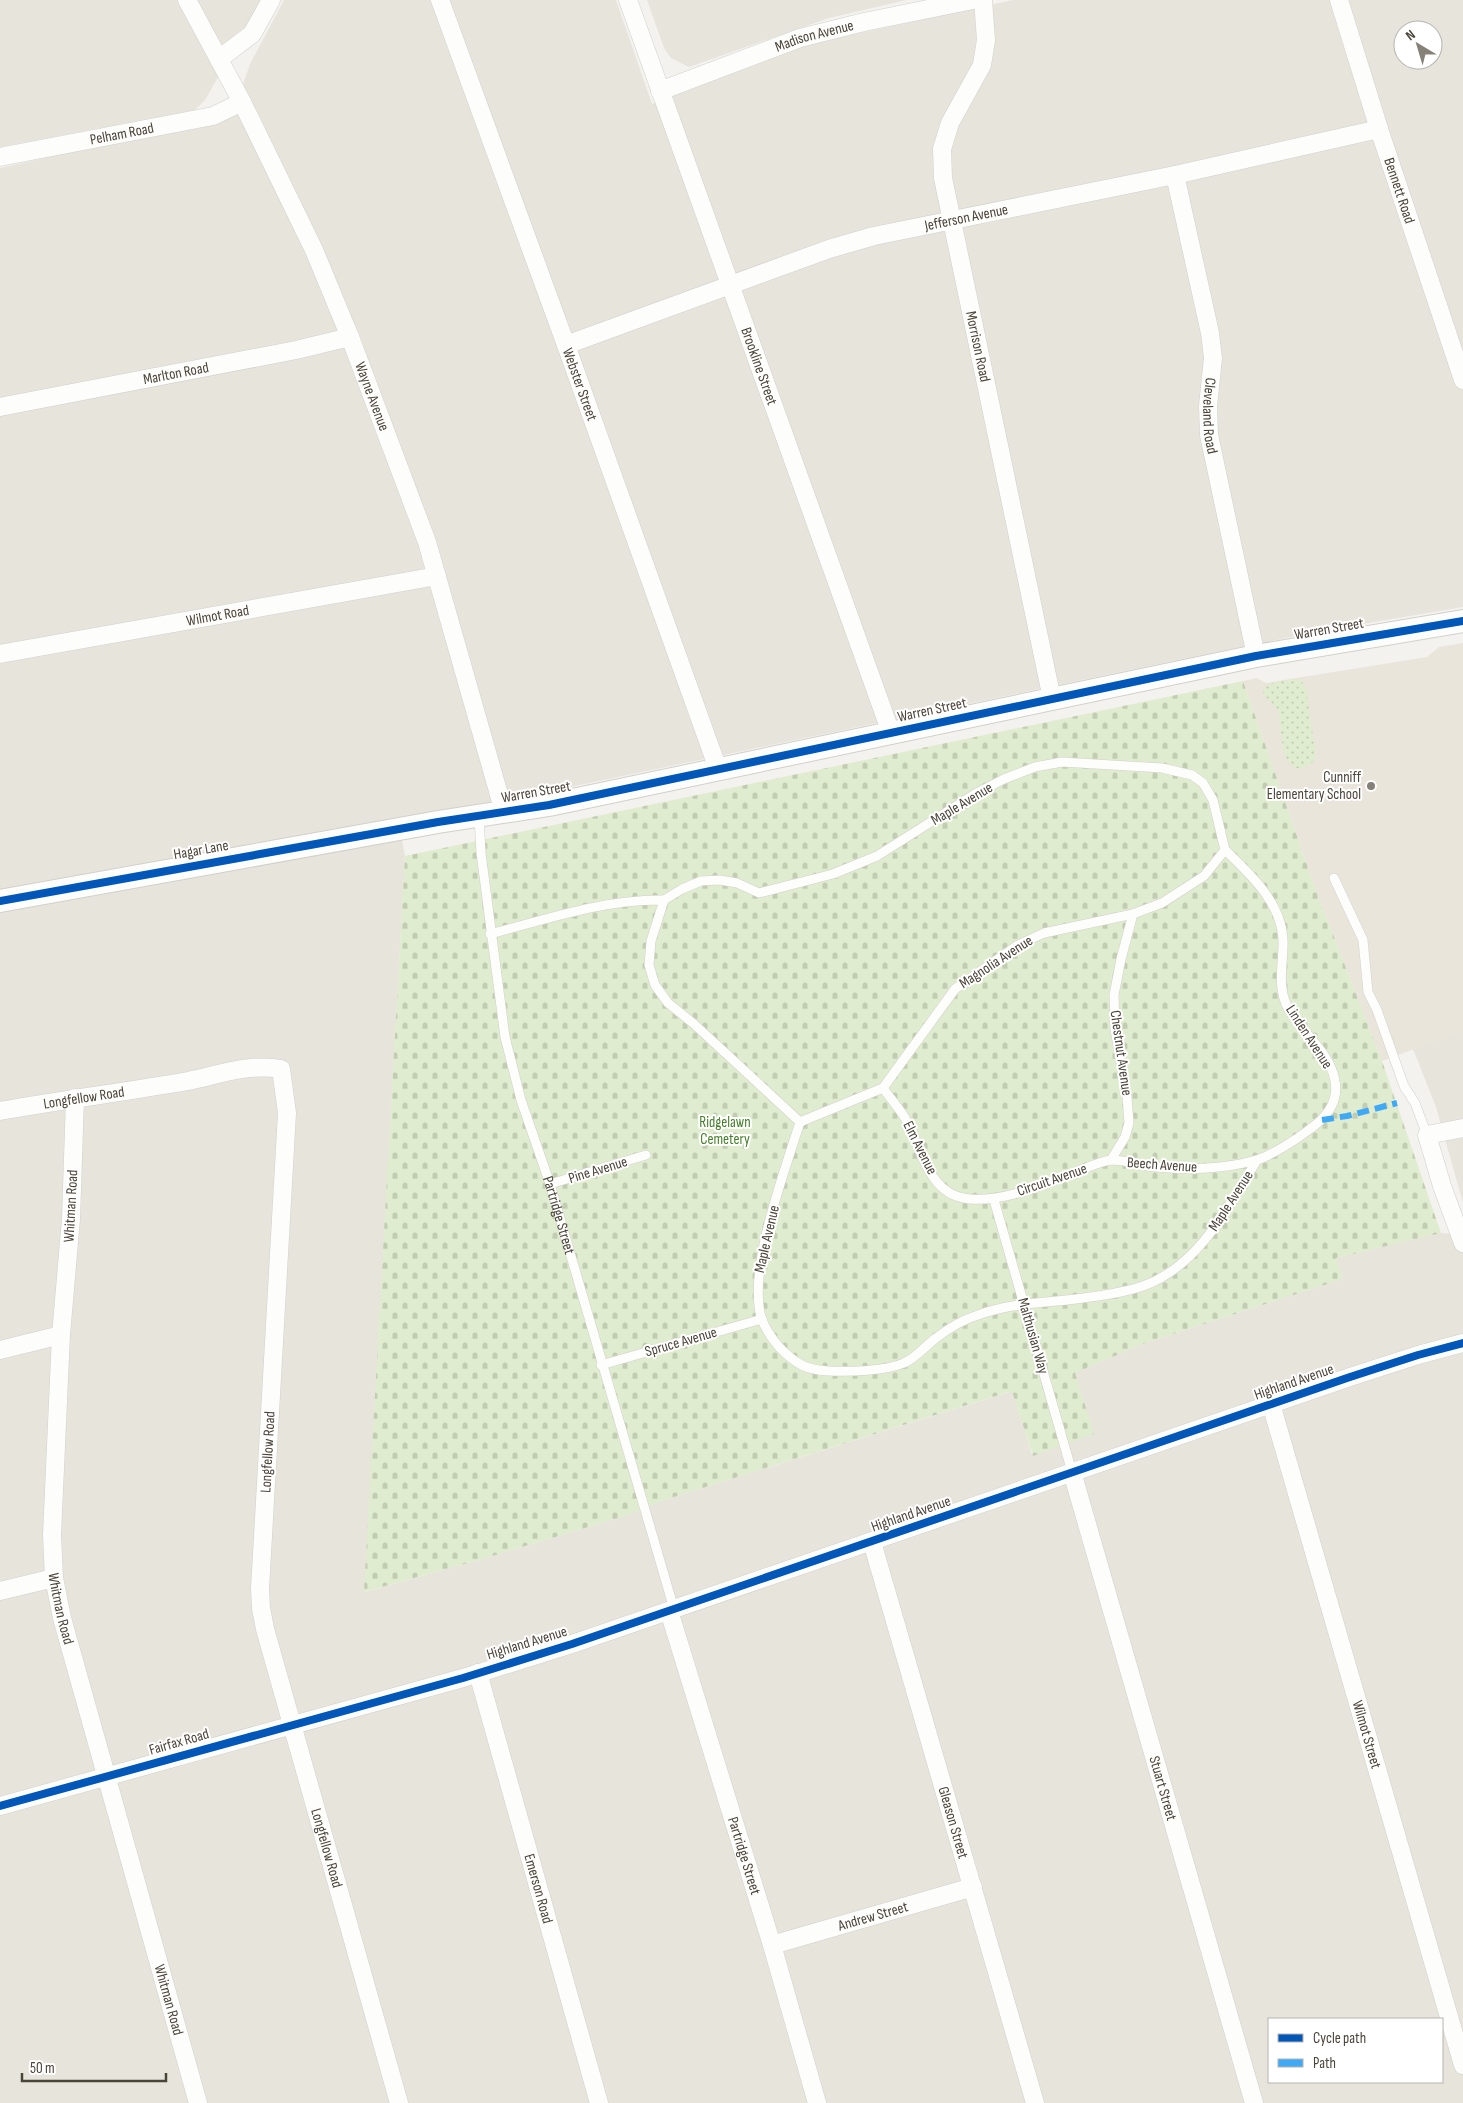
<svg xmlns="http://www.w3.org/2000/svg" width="1463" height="2103" font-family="'Sofia Sans Condensed',sans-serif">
<defs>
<pattern id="grass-dots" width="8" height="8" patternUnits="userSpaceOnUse" patternTransform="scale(1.25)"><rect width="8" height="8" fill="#e0eccf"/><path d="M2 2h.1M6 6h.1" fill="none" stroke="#c2ccb2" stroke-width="1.8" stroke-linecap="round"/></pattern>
<pattern id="cemetery-stones" width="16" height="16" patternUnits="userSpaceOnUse" patternTransform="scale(1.25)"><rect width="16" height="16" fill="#e0eccf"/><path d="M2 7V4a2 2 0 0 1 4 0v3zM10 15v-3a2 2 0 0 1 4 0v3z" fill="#c2ccb2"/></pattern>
</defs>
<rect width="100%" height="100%" fill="#f3f2ee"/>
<g fill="#e7e4dc" fill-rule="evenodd">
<path d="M0,0H262L205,100L195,110L0,147Z"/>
<path d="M284,0H616L652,104L813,43L1013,0H1463V607L1327,630L1221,651L446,813L0,893V168L255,111L243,84L250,64ZM1403,30H1433V60H1403Z"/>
<path d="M647,0H907L829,18L689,67L671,58L664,48Z"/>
<path d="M401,835L405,856L365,1592L489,1557L628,1515L661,1501L1013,1391L1032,1455L1075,1373L1145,1343L1343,1279L1335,1258L1439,1233L1463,1234V2103H0V907ZM1269,2019H1442V2082H1269Z"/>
<path d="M1463,1031V1203L1436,1107L1413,1049Z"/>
</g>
<path fill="#e9e5da" d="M1463,643V1031L1382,1061L1315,888L1243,681L1257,678L1266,683L1427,657L1439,647Z"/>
<path fill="url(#grass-dots)" d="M1296,679L1301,680L1306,689L1316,758C1312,764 1307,767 1300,768C1280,771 1282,725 1278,711C1275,704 1267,700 1263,693C1266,680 1285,681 1296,679Z"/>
<path fill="url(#cemetery-stones)" d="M1243,681L1315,888L1382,1061L1441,1233L1336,1258L1343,1279L1145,1343L1075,1373L1094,1434L1033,1456L1012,1391L661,1501L628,1515L489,1557L364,1592L405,856Z"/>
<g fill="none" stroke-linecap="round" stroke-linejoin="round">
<g stroke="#d1d0cb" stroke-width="10">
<g id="service">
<path id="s1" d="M479,816L481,853L505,1037L521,1100L550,1184L674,1609"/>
<path d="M1334,878L1363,940L1368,992L1377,1010L1404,1086L1415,1103L1427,1135"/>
<path d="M664,900L682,889L701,881L720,880L737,883L759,893L833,874L877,856L975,794L1004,779L1035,767L1062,762L1162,768L1192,775L1203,783L1213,800L1225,850"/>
<path d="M490,934C547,919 605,899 664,900L651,941L649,965L655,985L668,1003L694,1024L800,1122"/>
<path d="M883,1088C890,1098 899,1108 905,1118C920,1143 926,1185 956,1196C989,1208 1045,1185 1076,1172C1087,1168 1100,1161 1112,1160C1126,1160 1142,1166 1157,1167C1188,1170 1226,1169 1256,1160C1271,1156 1297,1139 1310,1129C1327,1117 1339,1102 1335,1081C1330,1050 1299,1032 1286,1004C1277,982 1284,961 1283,939C1281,902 1250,874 1225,850"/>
<path d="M800,1122C784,1173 748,1268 761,1317C765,1329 772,1339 780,1348C796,1364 806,1370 829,1371C849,1372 886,1371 904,1363C916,1358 925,1346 936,1338C949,1328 962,1320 978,1315C1010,1303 1043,1303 1076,1299C1099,1296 1122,1293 1143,1286C1198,1267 1229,1206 1257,1160"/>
<path d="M800,1122L883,1088L955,989L1018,945L1044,933L1133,914L1162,903L1204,876L1225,850"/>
<path d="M1111,1160L1125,1137L1129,1123L1127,1097L1115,1029L1114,995L1121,959L1133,914"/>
<path d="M550,1184L646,1155"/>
<path d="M994,1200L1072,1472"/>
<path d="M601,1365L762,1319"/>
</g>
</g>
<g stroke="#d1d0cb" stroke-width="19">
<g id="minor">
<path id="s2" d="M187,0L242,102L314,250L350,337L427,542L504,812"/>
<path id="s3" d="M440,0L566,345L718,769"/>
<path id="s4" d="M628,0L891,733"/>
<path id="s5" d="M983,0L986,40L982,65L950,123L942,149L943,178L1052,699"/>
<path id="s6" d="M1339,0L1379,129L1463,380"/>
<path d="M219,59L252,34L271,0"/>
<path id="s7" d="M660,91L800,38L864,22L973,0"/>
<path id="s8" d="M0,157L213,116L242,102"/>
<path id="s9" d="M1175,175L1210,333L1213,358L1208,406L1209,435L1256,656"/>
<path id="s10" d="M566,345L829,249L874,236L1175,175L1379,129"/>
<path id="s11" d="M0,407L296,350L350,337"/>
<path id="s12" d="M0,654L437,576"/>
<path id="s13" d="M75,1098L71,1219L61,1335L52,1535L54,1578L62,1618L198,2103"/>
<path id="s14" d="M0,1111C62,1100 125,1092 188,1081C218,1075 249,1063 281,1069L287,1113L260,1589L261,1608L265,1629L399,2103"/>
<path d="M1463,1128L1427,1135L1442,1186L1463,1243"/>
<path d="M0,1350L61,1335"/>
<path id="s15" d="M1271,1404L1463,2065"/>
<path id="s16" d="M1072,1472L1254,2103"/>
<path id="s17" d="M872,1542L1035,2103"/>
<path d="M0,1591L54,1578"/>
<path id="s18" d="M669,1611L772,1945L817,2103"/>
<path id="s19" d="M478,1673L599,2103"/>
<path d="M0,1806L463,1678L572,1644L1350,1377L1418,1355L1463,1343"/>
<path id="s20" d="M772,1945L973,1887"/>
</g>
</g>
<g stroke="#d1d0cb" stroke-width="24">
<path id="tertiary" d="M0,901L438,822L549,805L1256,656L1463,621"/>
</g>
<use href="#service" stroke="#fdfdfc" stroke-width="9"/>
<use href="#minor" stroke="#fdfdfc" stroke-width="18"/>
<use href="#tertiary" stroke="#fdfdfc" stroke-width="22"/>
<path stroke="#3fa9f5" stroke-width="6" stroke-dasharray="12 6" stroke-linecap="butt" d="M1322,1120L1347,1116L1397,1103"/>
<g stroke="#fff" stroke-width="11">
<g id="cycleway">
<path d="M0,901L438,822L549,805L1256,656L1463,621"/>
<path d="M0,1806L463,1678L572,1644L1350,1377L1418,1355L1463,1343"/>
</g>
</g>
<use href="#cycleway" stroke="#0057b8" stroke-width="8"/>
</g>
<circle fill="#858178" stroke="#fff" stroke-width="2" cx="1371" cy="786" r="5"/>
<g text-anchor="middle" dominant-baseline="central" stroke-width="4" stroke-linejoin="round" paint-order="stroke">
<g font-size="15" fill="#4a4439" stroke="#fff">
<text stroke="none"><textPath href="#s7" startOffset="164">Madison Avenue</textPath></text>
<text stroke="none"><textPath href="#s8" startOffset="124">Pelham Road</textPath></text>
<text stroke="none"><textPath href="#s6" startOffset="200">Bennett Road</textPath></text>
<text stroke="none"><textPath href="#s10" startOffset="421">Jefferson Avenue</textPath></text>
<text stroke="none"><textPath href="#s5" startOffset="360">Morrison Road</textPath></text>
<text stroke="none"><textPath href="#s4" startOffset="389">Brookline Street</textPath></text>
<text stroke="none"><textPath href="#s11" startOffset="179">Marlton Road</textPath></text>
<text stroke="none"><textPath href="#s3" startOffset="409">Webster Street</textPath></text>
<text stroke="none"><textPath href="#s2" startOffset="438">Wayne Avenue</textPath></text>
<text stroke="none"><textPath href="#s9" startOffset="245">Cleveland Road</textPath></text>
<text stroke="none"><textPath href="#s12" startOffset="221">Wilmot Road</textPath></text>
<text transform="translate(1329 629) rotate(-10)">Warren Street</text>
<text transform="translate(932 710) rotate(-12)">Warren Street</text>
<text transform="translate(536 792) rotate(-10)">Warren Street</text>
<text transform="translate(962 804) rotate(-31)">Maple Avenue</text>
<text transform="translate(201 850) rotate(-10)">Hagar Lane</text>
<text transform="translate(996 962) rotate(-33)">Magnolia Avenue</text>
<text transform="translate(1309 1037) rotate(57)">Linden Avenue</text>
<text transform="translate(1121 1053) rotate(82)">Chestnut Avenue</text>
<text stroke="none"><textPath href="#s14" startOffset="85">Longfellow Road</textPath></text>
<text transform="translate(920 1148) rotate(63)">Elm Avenue</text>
<text transform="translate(1162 1165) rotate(4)">Beech Avenue</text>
<text transform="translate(598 1170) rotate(-17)">Pine Avenue</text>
<text transform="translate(1052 1180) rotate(-19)">Circuit Avenue</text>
<text transform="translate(1231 1201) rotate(-57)">Maple Avenue</text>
<text transform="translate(71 1206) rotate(-87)">Whitman Road</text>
<text stroke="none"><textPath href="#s1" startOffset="409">Partridge Street</textPath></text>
<text transform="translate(767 1239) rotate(-77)">Maple Avenue</text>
<text transform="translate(1033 1336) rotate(74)">Malthusian Way</text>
<text transform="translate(681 1342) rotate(-16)">Spruce Avenue</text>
<text transform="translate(1294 1382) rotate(-19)">Highland Avenue</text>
<text transform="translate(268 1452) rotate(-87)">Longfellow Road</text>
<text transform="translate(911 1514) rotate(-19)">Highland Avenue</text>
<text stroke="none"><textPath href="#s13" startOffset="512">Whitman Road</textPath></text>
<text transform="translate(527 1643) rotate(-17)">Highland Avenue</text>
<text stroke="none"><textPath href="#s15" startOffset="344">Wilmot Street</textPath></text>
<text transform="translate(179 1742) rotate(-16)">Fairfax Road</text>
<text stroke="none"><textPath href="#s16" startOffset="329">Stuart Street</textPath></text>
<text stroke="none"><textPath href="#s17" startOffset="292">Gleason Street</textPath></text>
<text stroke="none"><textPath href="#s14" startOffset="1074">Longfellow Road</textPath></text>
<text stroke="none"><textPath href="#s18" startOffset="256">Partridge Street</textPath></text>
<text stroke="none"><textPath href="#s19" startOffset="224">Emerson Road</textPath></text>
<text stroke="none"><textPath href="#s20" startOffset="105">Andrew Street</textPath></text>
<text stroke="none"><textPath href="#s13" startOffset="918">Whitman Road</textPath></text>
</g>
<g font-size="15" fill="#4a4439" stroke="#fff" text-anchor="end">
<text x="1361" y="777">Cunniff<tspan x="1361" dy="17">Elementary School</tspan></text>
</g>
<g font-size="15" fill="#477c2c" stroke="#fff">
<text x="725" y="1122">Ridgelawn<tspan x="725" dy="17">Cemetery</tspan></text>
</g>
</g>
<rect x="1268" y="2018" width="175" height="65" fill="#ffffff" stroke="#b7b4b0"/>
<rect x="1278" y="2034" width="25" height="8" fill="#0057b8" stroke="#b7b4b0"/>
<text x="1313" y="2043" font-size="15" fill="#4a4439">Cycle path</text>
<rect x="1278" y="2059" width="25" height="8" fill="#3fa9f5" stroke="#b7b4b0"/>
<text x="1313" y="2068" font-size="15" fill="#4a4439">Path</text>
<g transform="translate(1418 45) rotate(322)"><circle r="24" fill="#ffffff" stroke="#b7b4b0"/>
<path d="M0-4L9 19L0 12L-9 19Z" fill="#858178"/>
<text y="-8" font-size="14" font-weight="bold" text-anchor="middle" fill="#4a4439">N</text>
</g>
<path d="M22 2073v8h144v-8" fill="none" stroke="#4a4439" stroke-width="2.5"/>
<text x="30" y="2073" font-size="15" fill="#4a4439" stroke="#ffffff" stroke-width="4" paint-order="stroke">50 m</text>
</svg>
